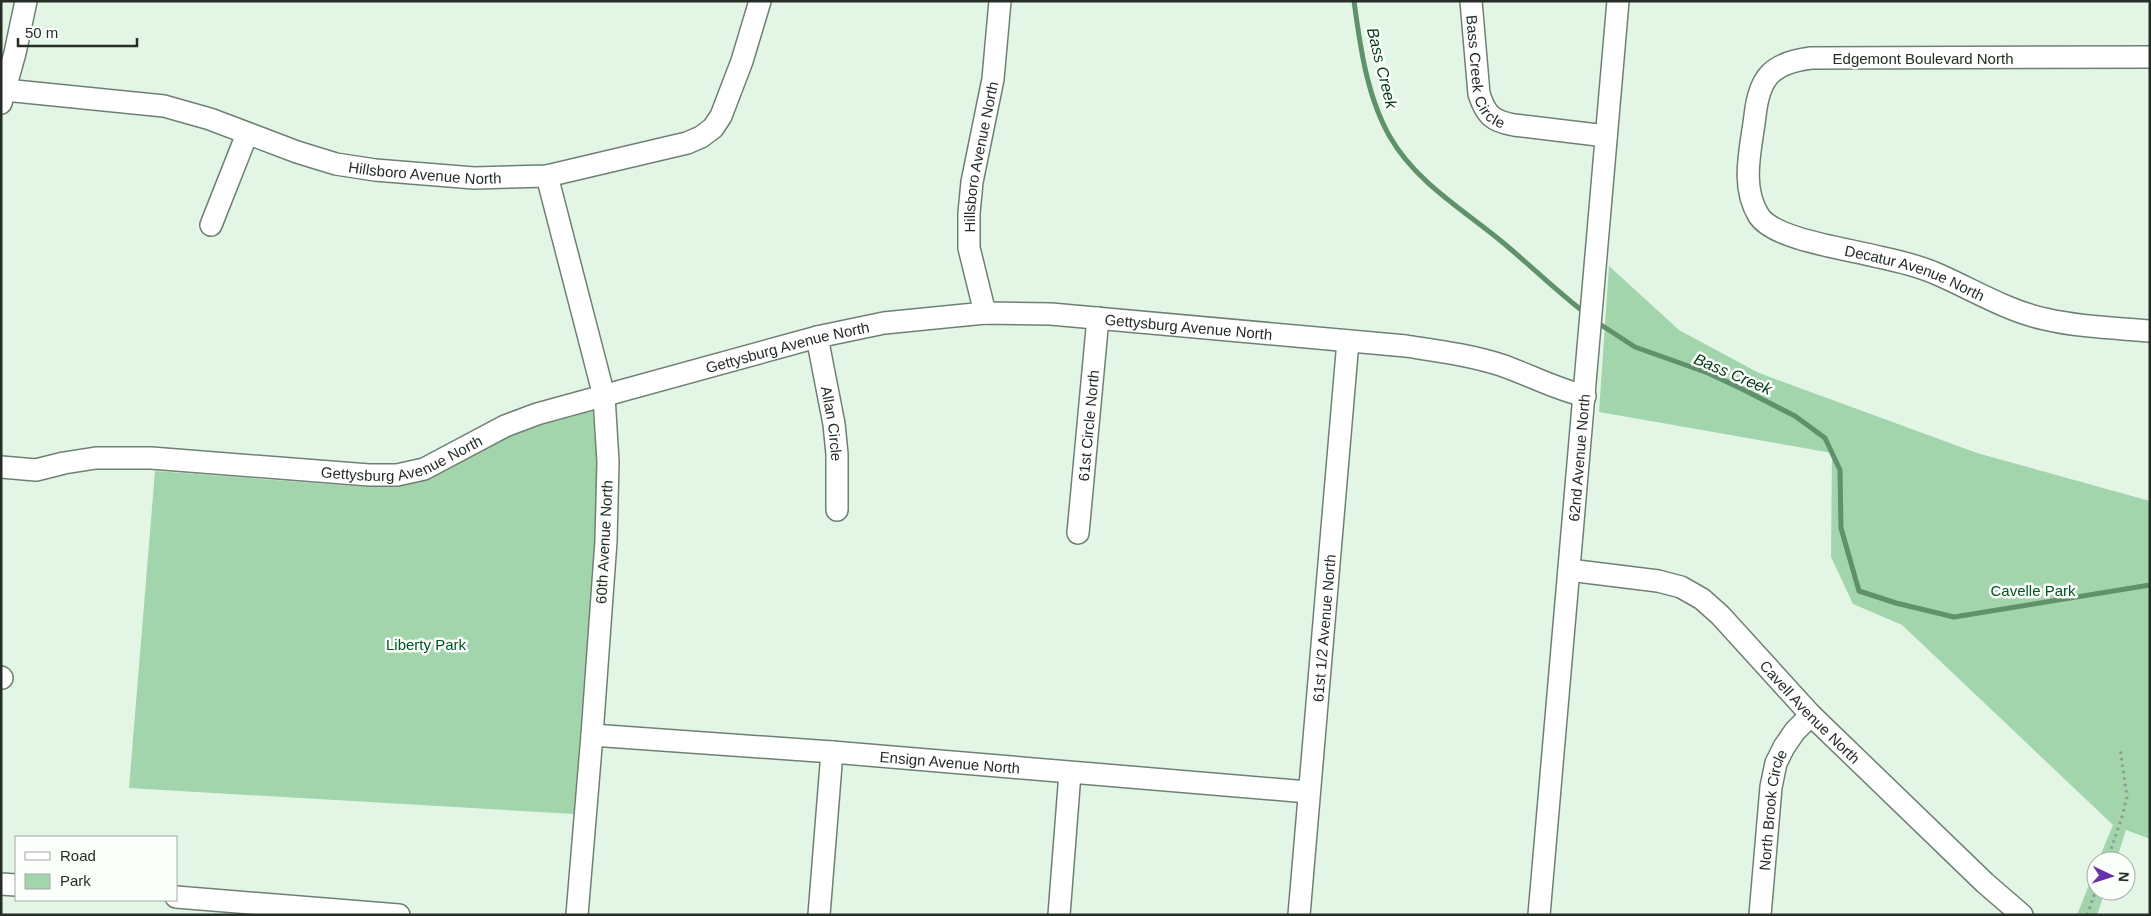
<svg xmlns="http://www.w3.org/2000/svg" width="2151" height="916" font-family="Helvetica,sans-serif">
<rect width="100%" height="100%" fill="#e3f6e6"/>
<g fill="#a3d5ac">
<path d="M1609,266L1679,330L1759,373L1977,453L2150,501V839L2126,830L2116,861H2098L2113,825L1902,625L1853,604L1831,557L1832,453L1599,412Z"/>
<path d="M593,411L597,464V517L574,814L129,788L155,471L367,487H394L432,476L509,434Z"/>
<path d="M2096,867V891H2105L2097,915H2077Z"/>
</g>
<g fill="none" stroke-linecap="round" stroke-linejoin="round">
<g stroke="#5f916a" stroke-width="5">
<path d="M1354,1C1360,46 1367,97 1390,137C1416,182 1462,209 1501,241C1529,264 1555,290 1585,313"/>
<path d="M1595,321L1635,347L1708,373L1742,389L1795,416L1825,438L1840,470L1841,528L1859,591L1896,603L1954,617L2150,585"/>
</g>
<g stroke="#6f8072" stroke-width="24">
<g id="minor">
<path id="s1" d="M1471,1L1479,94C1486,115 1492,121 1514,125L1606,136"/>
<path id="s2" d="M2150,57L1811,58C1771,63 1759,78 1755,116C1751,149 1740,186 1759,216C1775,240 1849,249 1879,257C1898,261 1919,266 1937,274C1972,289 2007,311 2045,319C2079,327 2115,328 2150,331"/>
<path id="s3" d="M5,90L164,106L210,119L297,152L336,164L375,170L474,178L547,176L687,143L701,137L713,128L721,116L742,61L760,1"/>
<path d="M1,103L15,53L26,1"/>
<path d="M547,176L604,396L608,462L606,541L592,735L577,915"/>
<path d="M211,225L247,134"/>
<path id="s4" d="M985,313L969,248V213L972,182L993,79L1000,1"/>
<path id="s5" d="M817,337L834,424L837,454V510"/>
<path id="s6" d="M1,467L36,470L64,463L96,458H151L369,475H397L424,469L505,426L537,414L817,337L884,323L985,313L1051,314L1406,346C1438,351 1470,355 1501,365C1530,375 1555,389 1585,396"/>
<path id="s7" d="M1078,533L1098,318"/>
<path id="s8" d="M1569,570L1658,581L1681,587L1702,599L1720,615L1811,715L1985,883L2022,915"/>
<path d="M1,677L2,678"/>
<path id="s9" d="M592,735L832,752L1308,792"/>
<path d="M1,884L16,885"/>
<path d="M176,897L399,915"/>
<path d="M819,915L832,752"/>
<path d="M1059,915L1070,773"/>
<path id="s10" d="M1299,915L1348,341"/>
<path id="s11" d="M1539,915L1618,1"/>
<path id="s12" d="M1760,915L1771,787L1776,763L1784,747L1795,731L1811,715"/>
</g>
</g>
<g stroke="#8e9c91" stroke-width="3" stroke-dasharray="2.5 4" stroke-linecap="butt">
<path d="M2107,861L2122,817L2127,797L2120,748"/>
<path d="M2087,915L2096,890"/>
</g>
<use href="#minor" stroke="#fff" stroke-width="21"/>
</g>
<g text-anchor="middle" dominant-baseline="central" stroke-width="5" stroke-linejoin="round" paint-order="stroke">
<g font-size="15" fill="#262d27" stroke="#fbfefb">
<text x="1923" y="58">Edgemont Boulevard North</text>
<text stroke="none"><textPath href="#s1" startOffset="74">Bass Creek Circle</textPath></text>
<text stroke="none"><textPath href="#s4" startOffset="159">Hillsboro Avenue North</textPath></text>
<text stroke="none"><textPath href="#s3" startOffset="431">Hillsboro Avenue North</textPath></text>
<text stroke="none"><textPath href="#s2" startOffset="699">Decatur Avenue North</textPath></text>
<text stroke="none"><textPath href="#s6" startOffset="1216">Gettysburg Avenue North</textPath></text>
<text stroke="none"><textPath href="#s6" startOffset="811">Gettysburg Avenue North</textPath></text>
<text stroke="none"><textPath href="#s5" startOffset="88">Allan Circle</textPath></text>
<text stroke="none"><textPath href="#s7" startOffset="108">61st Circle North</textPath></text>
<text stroke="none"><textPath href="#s6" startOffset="406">Gettysburg Avenue North</textPath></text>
<text stroke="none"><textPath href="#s11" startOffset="459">62nd Avenue North</textPath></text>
<text transform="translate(604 542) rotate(-87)">60th Avenue North</text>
<text stroke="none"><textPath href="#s10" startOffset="288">61st 1/2 Avenue North</textPath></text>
<text stroke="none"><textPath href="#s8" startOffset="294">Cavell Avenue North</textPath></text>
<text stroke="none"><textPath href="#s9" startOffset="359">Ensign Avenue North</textPath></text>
<text stroke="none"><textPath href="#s12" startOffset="106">North Brook Circle</textPath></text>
</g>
<g font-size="15" fill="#005424" stroke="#fbfefb">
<text x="2033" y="590">Cavelle Park</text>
<text x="426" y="644">Liberty Park</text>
</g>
<g font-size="16" font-style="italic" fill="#013816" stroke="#fbfefb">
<text transform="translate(1382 68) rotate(76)">Bass Creek</text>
<text transform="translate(1733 374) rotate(23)">Bass Creek</text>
</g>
</g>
<rect width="2151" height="916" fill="none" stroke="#262d27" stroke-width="5"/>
<rect x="15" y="836" width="162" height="65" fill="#fbfefb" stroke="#a6aaa6"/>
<rect x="25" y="852" width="25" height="8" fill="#ffffff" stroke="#a6aaa6"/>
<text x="60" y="861" font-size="15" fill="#262d27">Road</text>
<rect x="25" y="874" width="25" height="15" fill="#a3d5ac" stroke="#a6aaa6"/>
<text x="60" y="886" font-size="15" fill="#262d27">Park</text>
<g transform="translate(2111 876) rotate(94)"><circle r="24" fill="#fbfefb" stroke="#a6aaa6"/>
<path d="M0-4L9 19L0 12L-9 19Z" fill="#6832a8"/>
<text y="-8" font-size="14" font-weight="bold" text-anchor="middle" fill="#262d27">N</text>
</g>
<path d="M18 38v8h119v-8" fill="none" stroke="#262d27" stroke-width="2.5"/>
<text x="25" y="38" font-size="15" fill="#262d27" stroke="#fbfefb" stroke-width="4" paint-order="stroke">50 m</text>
</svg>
